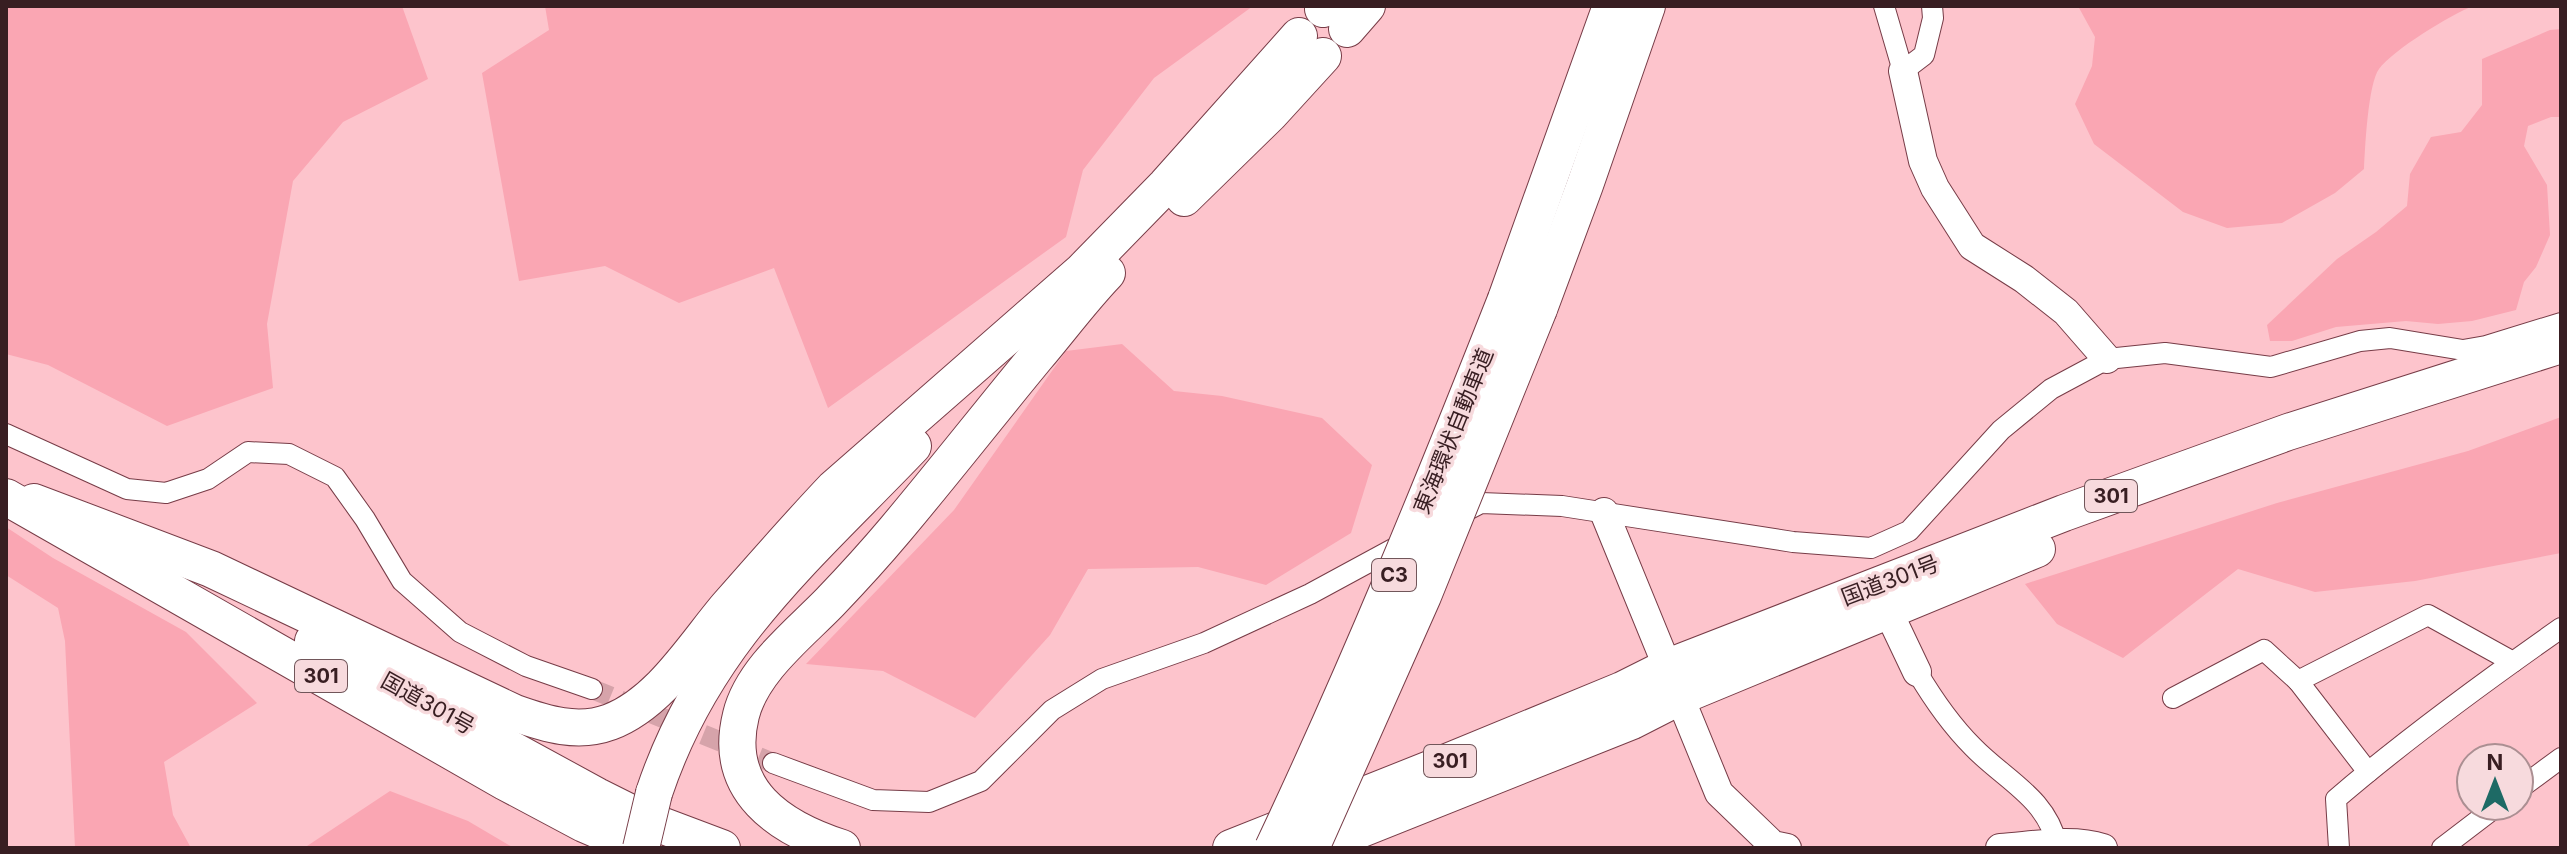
<svg xmlns="http://www.w3.org/2000/svg" width="2567" height="854" font-family="Inter,'Noto Sans JP',sans-serif">
<rect width="100%" height="100%" fill="#fdc4cc"/>
<g fill="#faa6b3">
<path d="M6,6H402L428,79L343,122L293,181L267,324L273,388L167,426L48,365L6,354Z"/>
<path d="M545,6H1253L1154,78L1083,170L1066,237L828,408L774,268L679,303L605,266L519,281L482,73L549,30Z"/>
<path d="M2078,6H2473C2450,15 2393,50 2379,69C2368,84 2365,148 2364,169L2335,193L2282,223L2227,228L2183,212L2094,144L2075,104L2092,66L2095,37Z"/>
<path d="M2561,29V117H2551L2528,126L2524,146L2547,185L2550,235L2536,267L2524,282L2516,310L2472,321L2438,324L2406,321L2336,327L2292,341H2270L2267,325L2337,259L2376,232L2407,206L2410,174L2431,137L2461,132L2482,105V59L2550,30Z"/>
<path d="M1122,344L1174,391L1222,396L1322,418L1372,465L1351,533L1266,585L1198,567L1088,569L1050,635L975,718L883,671L806,664L954,510L1066,351Z"/>
<path d="M2561,417V553L2415,581L2315,592L2238,569L2123,658L2057,624L2025,584L2277,503L2468,451Z"/>
<path d="M6,527L53,558L186,632L257,703L164,762L173,815L191,848H75L65,641L58,608L6,575Z"/>
<path d="M390,791L468,821L514,848H304Z"/>
</g>
<g fill="none" stroke-linecap="round" stroke-linejoin="round">
<path stroke="#d6a3aa" stroke-width="20" stroke-dasharray="20 10" stroke-linecap="butt" d="M592,689L773,763"/>
<g stroke="#773c47" stroke-width="22">
<g id="street">
<path d="M1884,6L1903,71L1924,55L1933,18L1932,6"/>
<path d="M6,434L127,489L166,493L208,479L248,452L289,454L335,477L365,519L402,581L460,632L526,666L592,689"/>
<path d="M1456,516L1481,503L1562,506L1793,542L1871,548L1909,531L2001,430L2051,389L2107,359L2165,353L2271,367L2360,341L2390,338L2463,350L2486,346L2561,323"/>
<path d="M1917,672C1933,699 1951,725 1973,747C2005,780 2047,798 2057,845"/>
<path d="M2173,698L2264,650L2298,681"/>
<path d="M773,763L873,800L929,802L981,781L1052,710L1102,679L1204,643L1310,594L1406,542"/>
<path d="M2368,772L2298,681L2428,615L2513,662"/>
<path d="M2519,789L2561,758"/>
<path d="M2339,848L2336,799C2407,738 2484,682 2561,628"/>
<path d="M2442,848L2497,806"/>
</g>
</g>
<g stroke="#773c47" stroke-width="30">
<g id="secondary">
<path d="M1903,71L1923,161L1935,188L1972,246L2024,279L2066,312L2107,359"/>
<path d="M1604,512L1719,793L1773,845L1787,848"/>
<path d="M1888,611L1917,672"/>
<path d="M2000,848C2032,846 2072,838 2103,848"/>
</g>
</g>
<g stroke="#773c47" stroke-width="38">
<g id="highway">
<path d="M1323,9L1325,6"/>
<path d="M1347,29L1367,6"/>
<path d="M1184,198L1270,114L1323,56"/>
<path d="M1506,299L1611,6"/>
<path d="M1539,309L1585,185L1647,6"/>
<path d="M6,497L505,782L584,824L640,848"/>
<path d="M34,502L211,569L515,713C546,724 578,734 610,722C660,703 694,646 727,607C762,567 797,527 834,488L1082,271L1166,185L1299,36"/>
<path d="M313,641L597,796L637,816L722,848"/>
<path d="M654,793C705,640 806,558 913,446"/>
<path d="M842,848C780,828 722,791 741,715C752,670 799,634 830,602C852,579 874,555 895,530C943,473 989,414 1037,356C1060,329 1082,299 1107,273"/>
<path d="M1231,848L1435,767L1622,690L1668,667L2064,513L2288,432L2561,345"/>
<path d="M1314,848L1632,721L1679,697L2037,549"/>
</g>
</g>
<use href="#street" stroke="#fff" stroke-width="20"/>
<use href="#secondary" stroke="#fff" stroke-width="28"/>
<use href="#highway" stroke="#fff" stroke-width="36"/>
<g stroke="#773c47" stroke-width="38" stroke-linecap="butt">
<g id="highway-bridge">
<path d="M641,848L654,793"/>
<path d="M1273,848C1358,668 1433,484 1506,299"/>
<path d="M1311,848L1423,596L1539,309"/>
</g>
</g>
<use href="#highway-bridge" stroke="#fff" stroke-width="36"/>
</g>
<g text-anchor="middle" dominant-baseline="central" stroke-width="7" stroke-linejoin="round" paint-order="stroke">
<g fill="#f7dadd" stroke="#71565a" stroke-width="2">
<rect x="2085" y="480" width="52" height="32" rx="6"/>
<rect x="1372" y="559" width="44" height="32" rx="6"/>
<rect x="295" y="660" width="52" height="32" rx="6"/>
<rect x="1424" y="745" width="52" height="32" rx="6"/>
</g>
<g font-size="20" font-weight="bold" fill="#381e22">
<text x="2111" y="496">301</text>
<text x="1394" y="575">C3</text>
<text x="321" y="676">301</text>
<text x="1450" y="761">301</text>
</g>
<g font-size="22" fill="#381e22" stroke="#f7dadd">
<text transform="translate(1453 431) rotate(-68)">東海環状自動車道</text>
<text transform="translate(1890 580) rotate(-21)">国道301号</text>
<text transform="translate(428 703) rotate(29)">国道301号</text>
</g>
</g>
<rect width="2567" height="854" fill="none" stroke="#381e22" stroke-width="16"/>
<g transform="translate(2495 782)"><circle r="38" fill="#f7dadd" stroke="#ab8f92" stroke-width="2"/>
<path d="M0-6L14 30L0 20L-14 30Z" fill="#1e6a65"/>
<text y="-12" font-size="22" font-weight="bold" text-anchor="middle" fill="#381e22">N</text>
</g>
</svg>
